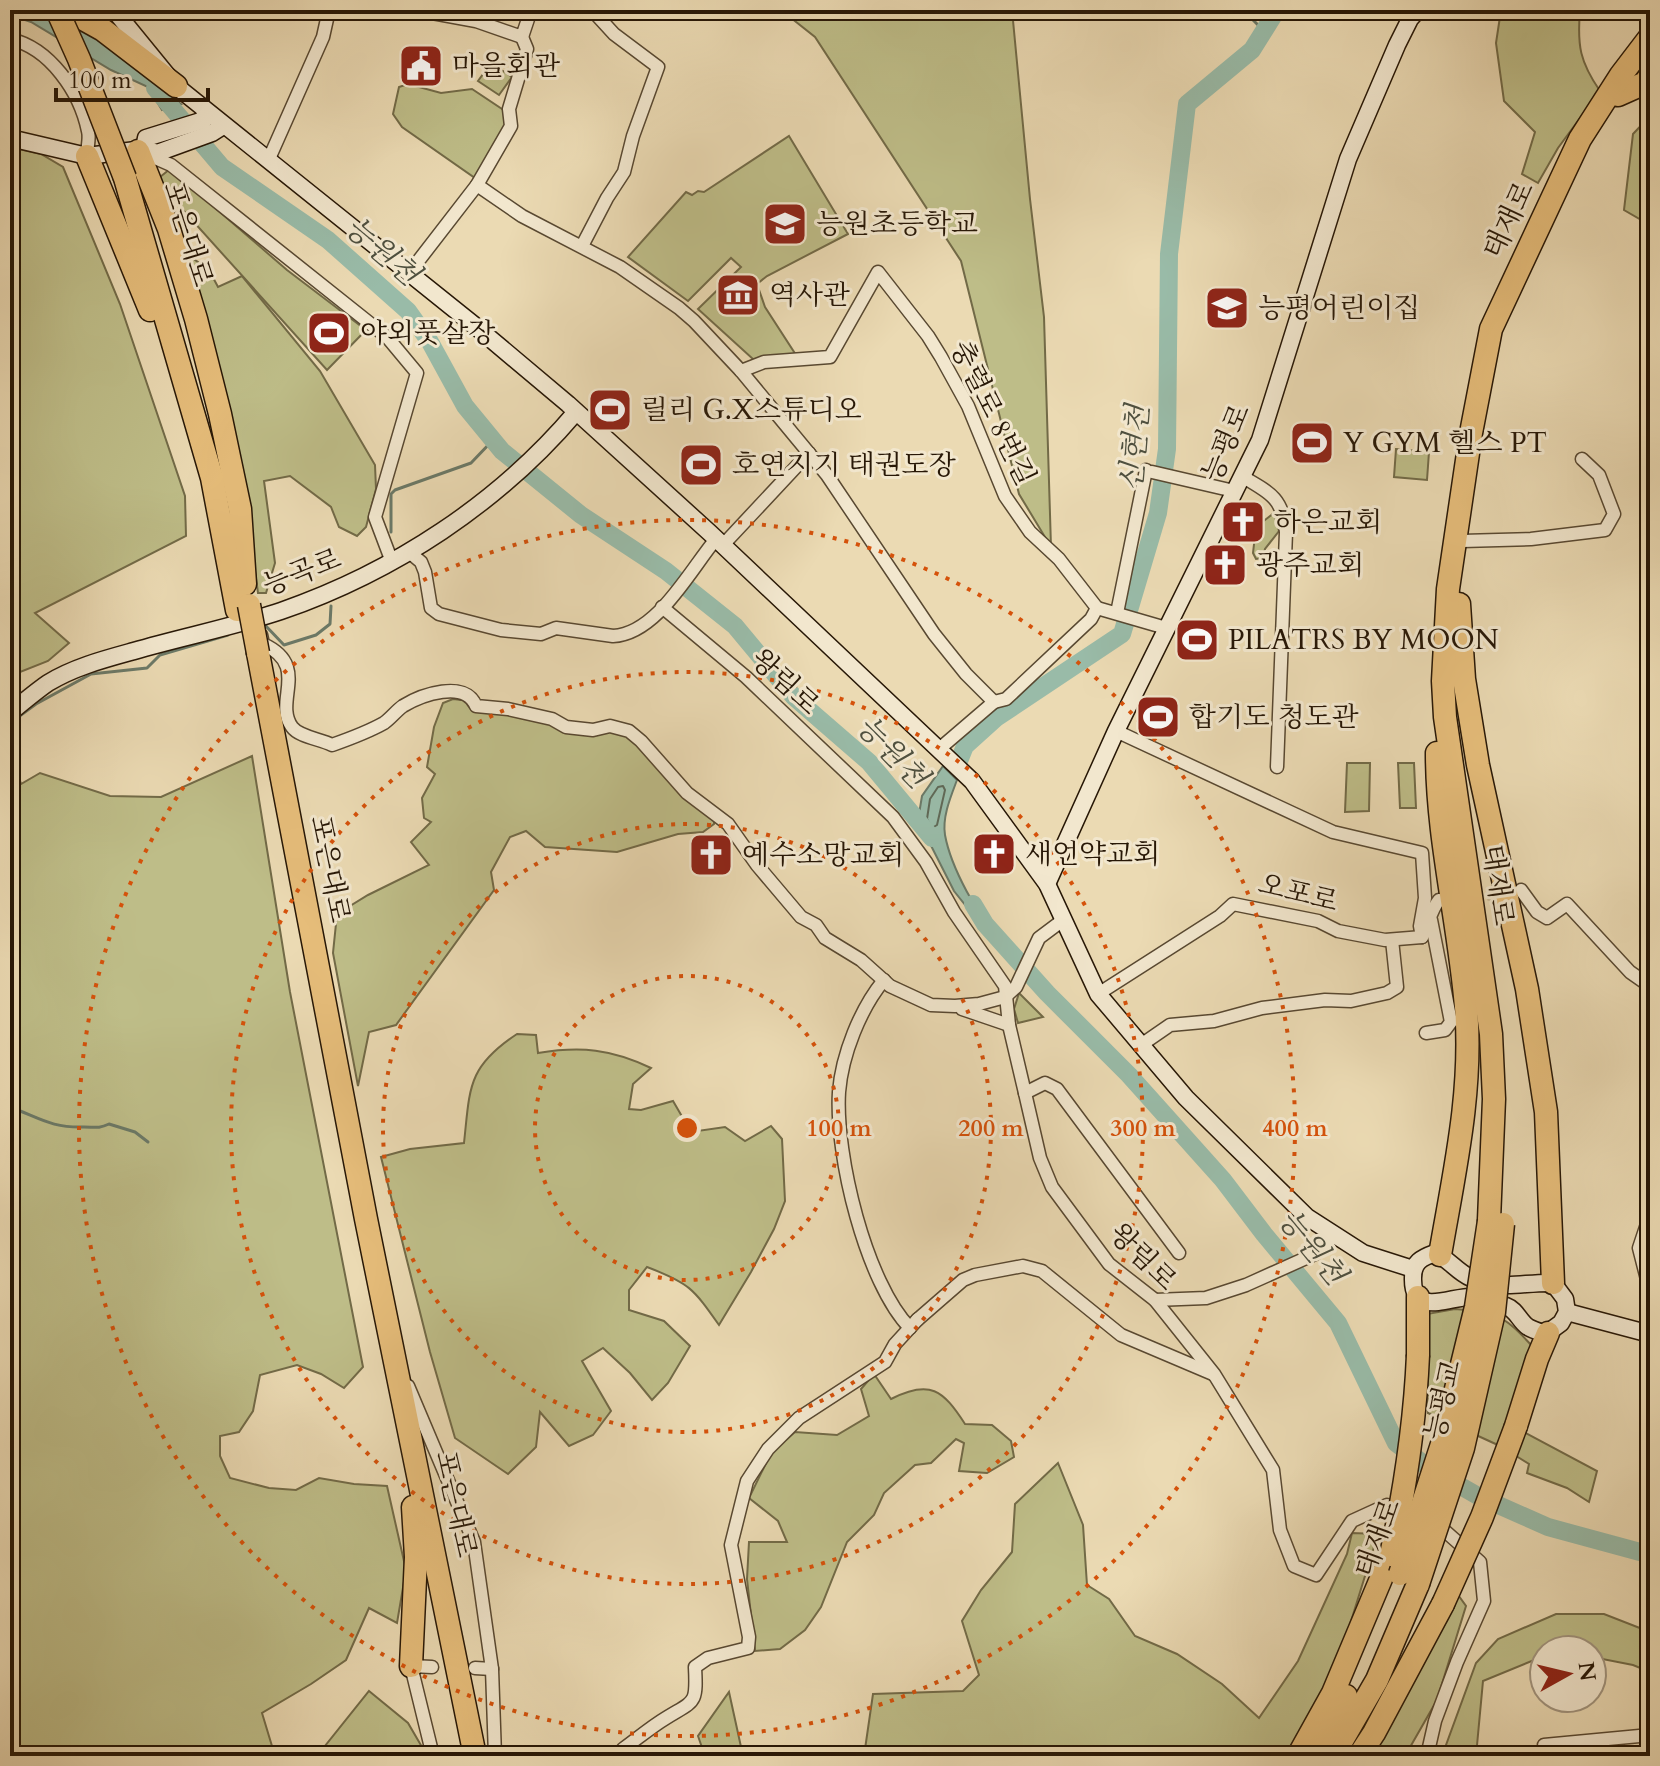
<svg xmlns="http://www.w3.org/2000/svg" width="1660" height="1766" font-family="Cardo,'Noto Serif KR',serif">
<rect width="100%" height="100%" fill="#ebdab3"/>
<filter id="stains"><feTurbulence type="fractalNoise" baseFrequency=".0025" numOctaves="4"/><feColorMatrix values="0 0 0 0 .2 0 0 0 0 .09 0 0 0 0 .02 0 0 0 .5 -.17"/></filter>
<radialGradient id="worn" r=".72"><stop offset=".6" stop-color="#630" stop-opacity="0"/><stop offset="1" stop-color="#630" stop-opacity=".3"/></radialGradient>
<g fill="#bebd88" stroke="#726a47" stroke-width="2">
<path d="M781,10H1012L1030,199L1044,317L1051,547L1019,494L961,261L815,37Z"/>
<path d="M1501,10H1580C1577,46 1580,62 1600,91L1558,148L1538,183L1522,174L1535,132L1504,101L1496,43Z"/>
<path d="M491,63L512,77L499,95L478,81Z"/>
<path d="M408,84L441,93L472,89L508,113L507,125L475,178L402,127L393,114L399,87Z"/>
<path d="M1650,116V225L1624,210L1633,134Z"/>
<path d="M789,136L848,234L767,276L757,284L765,307L796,355L754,360L698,309L741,267L731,258L688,301L628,257L686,192L692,195L698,191L704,192Z"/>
<path d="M10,147L41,154L63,167L120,304L185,496L186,536L35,613L69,643L48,661L10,676Z"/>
<path d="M170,169L287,270L366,330L327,370L165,190L160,177Z"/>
<path d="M163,192L191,257L209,270L218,287L242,276L320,371L375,465L376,489L366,527L357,536L339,527L331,507L290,476L264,481L275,563L266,593H258L238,447L198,296Z"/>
<path d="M1396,449L1429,452L1427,480L1394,477Z"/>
<path d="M1274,513L1279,531L1265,549L1263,558L1256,559L1253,553L1256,527Z"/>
<path d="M453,699L470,701L477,709L610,729L629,735L714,816V824L703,832L678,834L617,852L545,847L526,831L510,837L491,872L494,890L396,1025L369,1032L358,1086L333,953L337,914L368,895L429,865L411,842L431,822L424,818L422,798L435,774L427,767L434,727L443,703Z"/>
<path d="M10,748L21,784L40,773L110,796L161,797L252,756L290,992L363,1367L344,1388L321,1374L297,1365L260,1375L253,1411L239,1432L220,1436V1456L230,1478L269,1488L296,1490L319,1478L354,1484L387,1486L406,1570L397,1623L369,1608L346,1660L311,1684L262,1713L275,1756H10Z"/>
<path d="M1347,763H1370L1369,811L1345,812Z"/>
<path d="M1398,763H1414L1416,808H1400Z"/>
<path d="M1019,993L1043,1017L1018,1023L1014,1009Z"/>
<path d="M517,1034L536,1035L538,1053C581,1046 611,1049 651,1068L633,1084L629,1109L641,1110L673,1101L691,1132L725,1127L745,1141L771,1126L782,1139L785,1201L774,1229L751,1272L719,1325C693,1288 689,1283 647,1267L629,1290V1310L664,1321L690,1346L668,1383L652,1400L630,1373L603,1348L582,1361L611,1411L593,1435L569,1446L540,1412L536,1447L508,1474L455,1438L430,1352L381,1157L410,1149L464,1143C470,1088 467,1067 517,1034Z"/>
<path d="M1455,1309C1501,1313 1504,1316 1535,1349L1509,1424L1597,1471L1589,1502L1567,1488L1527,1473L1529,1464L1500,1446L1428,1413L1427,1314Z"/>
<path d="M874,1374L891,1399C930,1379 943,1390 965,1424L992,1425L1011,1441L1014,1457L987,1473L959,1471L964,1443L956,1439L931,1463L915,1465L884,1493L874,1515L847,1542L821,1607L805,1630L780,1649L755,1651L747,1579L749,1542H787L778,1521L749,1498L771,1453L795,1432L837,1435L869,1416L861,1389Z"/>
<path d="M1058,1463L1083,1525L1087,1585L1109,1599L1135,1636L1177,1654L1222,1684L1259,1718L1298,1661L1347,1554L1352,1533L1378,1534L1330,1689L1285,1756H864L873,1694L963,1691L979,1675L962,1621L981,1590L1012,1552L1015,1504Z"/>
<path d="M1456,1592L1466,1606L1437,1700L1405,1756H1364Z"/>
<path d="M1556,1614H1604L1650,1632V1672L1633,1665L1592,1657V1650H1544V1656L1483,1681L1476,1756H1442L1476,1663L1498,1639Z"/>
<path d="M369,1691L408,1723L422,1747L412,1756H317Z"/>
<path d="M729,1692L743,1756H705L698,1736Z"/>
</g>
<g fill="#99bba8" stroke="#6b7967" stroke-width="2">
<path d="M10,10H53L86,28L181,104L162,110L148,87L111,70L31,22L10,15Z"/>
<path d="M943,766L957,780C951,796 942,817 945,835C951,868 978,916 1000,941L978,921L954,891L918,820L922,796Z"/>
</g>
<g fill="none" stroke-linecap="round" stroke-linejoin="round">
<path stroke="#606957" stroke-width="2" d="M943,786L945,790L937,825L932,828L927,819L930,799L938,787Z"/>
<g stroke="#6b7967" stroke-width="3">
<path d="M1243,10L1264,31"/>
<path d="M391,532V494L395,490L471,463L493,440"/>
<path d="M264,624L284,645L316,635L330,624L331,606"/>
<path d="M10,723L36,704L91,674L147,668L160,655L228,635"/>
<path d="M10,1107C40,1118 51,1128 84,1127C95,1127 98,1129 109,1124L135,1132L148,1142"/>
</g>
<g stroke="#99bba8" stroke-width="18">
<path d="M155,88L222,167L328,240L408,311L430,342L465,406L502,451L581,515L666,571L735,626L794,697L869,762L932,838"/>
<path d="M959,761L965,746L996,718L1122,634L1158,513L1167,449L1169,254L1187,104L1252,50L1277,10"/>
<path d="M973,904L985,924L1047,993L1129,1075L1223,1180L1264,1234L1338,1323L1396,1443L1429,1468L1478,1496L1548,1527L1640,1552H1650"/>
</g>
<path stroke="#c4b390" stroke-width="12" stroke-dasharray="12 6" stroke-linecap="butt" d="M1469,897L1510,892"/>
<g stroke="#584831" stroke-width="15">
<g id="street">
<path d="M416,10L476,21L522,37L531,10"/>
<path d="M10,39C50,48 80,92 88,131C90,138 87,148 87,156"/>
<path d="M146,154L171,165L387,337L417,373L375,517L392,562"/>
<path d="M268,161L323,37L329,10"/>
<path d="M477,185L511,126L509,109L527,49L522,37"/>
<path d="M582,246L607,198L624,172L633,136L658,67L614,34L592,10"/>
<path d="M409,273L477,185L522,216L620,267L679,308L694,321L741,371L827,475L934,634L966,674L994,702L938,750"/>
<path d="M741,371L764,362L830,357L878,272L928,336L941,357L968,406L1005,496L1030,532L1059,559L1097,608L1091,619L1006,699L994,702"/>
<path d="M1152,472L1234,491"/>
<path d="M1243,477C1271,493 1283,499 1286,532L1277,767"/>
<path d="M1462,541L1531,539L1605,530L1614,514L1599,475L1582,459"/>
<path d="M723,545L809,453"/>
<path d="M409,552L421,562L425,572L431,608L439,614L501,630L541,634L556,628L613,636C657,634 690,570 716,539"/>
<path d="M662,607L746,677L893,817L926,862L954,912L1005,986L1009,1025L1025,1093L1040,1158L1052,1187L1109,1264L1155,1300L1214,1374L1273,1470L1280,1530L1294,1566L1316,1575L1352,1521L1387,1505L1405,1511"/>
<path d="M1097,608L1166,628"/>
<path d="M1117,613L1146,470"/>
<path d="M261,635L263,644C311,666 273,701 292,727C299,737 321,739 332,745C349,739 368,732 384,723C391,718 396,711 403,706C421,695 465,679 476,706L508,709L552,719L566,727L593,730L610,726L629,731L641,741L687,793L728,824L757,865L801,917L816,925L825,938L861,960L890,986L931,1005L955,1006L979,1004L1005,997L1016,987L1039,938L1063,920"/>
<path d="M1116,731L1333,832L1422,853L1425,898L1420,926L1422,937"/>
<path d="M1521,890L1537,912L1547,918L1567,904L1630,972L1650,986"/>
<path d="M884,980C860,1009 842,1055 839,1092C835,1155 866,1283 910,1328"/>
<path d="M1098,994L1220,916L1233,904L1318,921L1338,931L1385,940L1422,937C1429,924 1430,911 1439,900"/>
<path d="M962,1009L1009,1025"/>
<path d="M1426,1033L1445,1030L1451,1022L1431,920"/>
<path d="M1141,1045L1170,1025L1214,1021L1262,1008L1325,1000L1351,1001L1387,993L1397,987L1392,940"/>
<path d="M1025,1093L1045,1083L1057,1089L1179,1253"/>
<path d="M1650,1215L1639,1248L1650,1291"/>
<path d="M1155,1300L1206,1298L1246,1285L1315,1254L1335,1235"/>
<path d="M917,1320L963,1280L975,1275L1023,1266L1042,1271L1121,1335L1213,1374"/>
<path d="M1645,1332L1650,1299"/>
<path d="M408,1386L474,1542L492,1669L495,1756"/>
<path d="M432,1667L411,1666L433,1756"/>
<path d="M475,1668L492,1669"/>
<path d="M618,1756L623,1749C637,1739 651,1727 666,1718C695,1700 697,1705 695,1667L708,1658L748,1648L749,1637L731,1545L747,1481L768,1449L799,1418L885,1362L895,1344L918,1319"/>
<path d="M1427,1756L1435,1721L1457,1662L1484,1601L1480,1562L1437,1524"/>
<path d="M1545,1756L1544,1745L1650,1735"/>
</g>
</g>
<g stroke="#271706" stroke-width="19">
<g id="secondary">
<path d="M114,10L176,86L474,325L568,404L710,533L972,781L1047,884L1098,994L1186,1098L1307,1217L1363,1253L1413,1269"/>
<path d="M10,138L87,156L144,149L157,153L212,133L223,126"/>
<path d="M144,149L146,138L204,120L205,111"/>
<path d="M10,713C22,703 35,692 48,683C74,667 105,659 134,651C182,637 233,627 281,611C394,572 499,503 576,412"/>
<path d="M1047,884L1116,731L1260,440L1348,159L1397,45L1410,19L1418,10"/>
<path d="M1435,1253C1449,1259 1457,1272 1471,1278C1504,1291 1522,1282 1553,1283L1565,1299L1567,1312L1561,1323L1546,1334C1540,1332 1533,1330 1528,1327C1519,1321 1517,1310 1506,1306C1497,1303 1486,1298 1477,1297C1455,1293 1412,1321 1413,1278C1413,1262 1421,1258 1435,1253Z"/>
<path d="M1567,1312L1650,1334"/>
</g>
</g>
<g stroke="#271706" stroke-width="25">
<g id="highway">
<path d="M67,10L103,30L176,86"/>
<path d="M1618,95L1645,83L1650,76"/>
<path d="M138,151L169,229L196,319L220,414L240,509L245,584"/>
<path d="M87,156L150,310"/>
<path d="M125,178L212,478L237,610"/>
<path d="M1459,604L1464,679L1478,765L1527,989L1546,1112L1553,1283"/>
<path d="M258,653L366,1219L475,1756"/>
<path d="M1437,753C1437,839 1459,922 1466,1007C1473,1092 1454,1173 1440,1255"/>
<path d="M1489,1220L1494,1099L1491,1034L1445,717L1443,681L1448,589L1471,433L1491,329L1580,139L1621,75L1650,37"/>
<path d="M1418,1355V1297"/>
<path d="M1516,1426L1537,1359L1548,1333"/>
<path d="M411,1666L416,1557L413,1507"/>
<path d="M1298,1756L1333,1693L1391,1555"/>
<path d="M1317,1756L1346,1696"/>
<path d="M1333,1756L1377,1680L1418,1584"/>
<path d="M1359,1756L1374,1733L1443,1604"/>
</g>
</g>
<use href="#street" stroke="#f2e7ce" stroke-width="12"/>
<use href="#secondary" stroke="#f2e7ce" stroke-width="16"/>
<use href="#highway" stroke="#e6bd7a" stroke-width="22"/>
<g stroke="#271706" stroke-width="25" stroke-linecap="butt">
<g id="highway-bridge">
<path d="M57,10L79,59L125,178"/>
<path d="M249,605L258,653"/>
<path d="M1391,1555C1405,1489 1415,1423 1418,1355"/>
<path d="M1400,1574L1444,1438L1476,1307L1489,1221"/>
<path d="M1418,1584L1463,1448L1494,1312L1503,1224"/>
<path d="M1443,1604L1482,1517L1516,1426"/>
</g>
</g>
<use href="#highway-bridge" stroke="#e6bd7a" stroke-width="22"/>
</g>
<g fill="none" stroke="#d5520b" stroke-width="4" stroke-dasharray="4 8">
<circle cx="687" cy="1128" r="152"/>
<circle cx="687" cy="1128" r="304"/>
<circle cx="687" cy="1128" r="456"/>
<circle cx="687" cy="1128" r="608"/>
</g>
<defs>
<g id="civic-square" transform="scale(2.3)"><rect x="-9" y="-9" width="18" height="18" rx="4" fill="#8f2418" stroke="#f2e7ce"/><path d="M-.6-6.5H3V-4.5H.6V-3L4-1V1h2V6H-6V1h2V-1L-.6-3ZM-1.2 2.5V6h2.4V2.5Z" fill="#fff"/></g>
<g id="school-square" transform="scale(2.3)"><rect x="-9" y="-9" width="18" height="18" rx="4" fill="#8f2418" stroke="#f2e7ce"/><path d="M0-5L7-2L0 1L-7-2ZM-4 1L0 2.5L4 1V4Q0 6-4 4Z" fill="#fff"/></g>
<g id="museum-square" transform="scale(2.3)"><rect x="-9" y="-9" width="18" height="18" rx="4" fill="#8f2418" stroke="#f2e7ce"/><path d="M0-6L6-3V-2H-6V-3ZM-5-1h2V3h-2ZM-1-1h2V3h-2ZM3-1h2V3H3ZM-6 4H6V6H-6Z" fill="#fff"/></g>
<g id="stadium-square" transform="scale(2.3)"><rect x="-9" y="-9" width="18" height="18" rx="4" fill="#8f2418" stroke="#f2e7ce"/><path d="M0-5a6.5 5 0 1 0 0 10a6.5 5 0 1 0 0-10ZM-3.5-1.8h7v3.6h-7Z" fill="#fff"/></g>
<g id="church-square" transform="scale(2.3)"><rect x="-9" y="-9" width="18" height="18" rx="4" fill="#8f2418" stroke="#f2e7ce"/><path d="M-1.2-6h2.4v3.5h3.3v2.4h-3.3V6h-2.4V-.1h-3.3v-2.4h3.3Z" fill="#fff"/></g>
</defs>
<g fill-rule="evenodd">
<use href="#civic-square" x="421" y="66"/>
<use href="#school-square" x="785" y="224"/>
<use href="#museum-square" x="738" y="295"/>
<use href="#school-square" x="1227" y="308"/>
<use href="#stadium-square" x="329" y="333"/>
<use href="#stadium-square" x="610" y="410"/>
<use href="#stadium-square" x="1312" y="443"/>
<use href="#stadium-square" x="701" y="465"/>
<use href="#church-square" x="1243" y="522"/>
<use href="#church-square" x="1225" y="565"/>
<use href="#stadium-square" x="1197" y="640"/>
<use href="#stadium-square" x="1158" y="717"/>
<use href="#church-square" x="994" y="854"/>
<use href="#church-square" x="711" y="855"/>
</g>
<g text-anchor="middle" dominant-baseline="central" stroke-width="6" stroke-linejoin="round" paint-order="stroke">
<g font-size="28" fill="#271706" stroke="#f2e7ce" text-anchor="start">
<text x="452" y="66">마을회관</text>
<text x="816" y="224">능원초등학교</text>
<text x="769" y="295">역사관</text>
<text x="1258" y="308">능평어린이집</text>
<text x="360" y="333">야외풋살장</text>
<text x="641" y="410">릴리 G.X스튜디오</text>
<text x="1343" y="443">Y GYM 헬스 PT</text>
<text x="732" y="465">호연지기 태권도장</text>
<text x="1274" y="522">하은교회</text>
<text x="1256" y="565">광주교회</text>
<text x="1228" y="640">PILATRS BY MOON</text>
<text x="1189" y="717">합기도 청도관</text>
<text x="1025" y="854">새언약교회</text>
<text x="742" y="855">예수소망교회</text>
</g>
<g font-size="28" fill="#271706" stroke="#f2e7ce">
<text transform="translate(1509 220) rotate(-65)">태재로</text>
<text transform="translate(188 234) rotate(73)">포은대로</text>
<text transform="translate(993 413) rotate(64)">충렬로 8번길</text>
<text transform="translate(1226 443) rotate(-67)">능평로</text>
<text transform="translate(302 572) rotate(-21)">능곡로</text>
<text transform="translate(785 682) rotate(43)">왕림로</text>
<text transform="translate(330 869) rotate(79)">포은대로</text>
<text transform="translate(1498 885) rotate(82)">태재로</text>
<text transform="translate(1298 893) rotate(14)">오포로</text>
<text transform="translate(1143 1257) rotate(45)">왕림로</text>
<text transform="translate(1443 1400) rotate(-77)">능평교</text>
<text transform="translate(456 1504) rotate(78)">포은대로</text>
<text transform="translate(1378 1538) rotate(-70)">태재로</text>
</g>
<g font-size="30" font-style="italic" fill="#4f503f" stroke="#f2e7ce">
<text transform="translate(382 251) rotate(41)">능원천</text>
<text transform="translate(1135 448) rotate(-85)">신현천</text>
<text transform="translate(892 752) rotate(46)">능원천</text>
<text transform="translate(1312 1247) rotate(51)">능원천</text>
</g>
</g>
<circle cx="687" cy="1128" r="12" fill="#d5520b" stroke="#f2e7ce" stroke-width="4"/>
<g font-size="24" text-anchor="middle" font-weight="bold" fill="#d5520b" stroke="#f2e7ce" stroke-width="6" stroke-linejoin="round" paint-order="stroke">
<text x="839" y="1136">100 m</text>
<text x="991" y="1136">200 m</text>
<text x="1143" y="1136">300 m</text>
<text x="1295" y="1136">400 m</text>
</g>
<rect width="1660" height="1766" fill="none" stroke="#ebdab3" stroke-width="40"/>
<rect x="12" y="12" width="1636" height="1742" fill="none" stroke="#271706" stroke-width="4"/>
<rect x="20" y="20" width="1620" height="1726" fill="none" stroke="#271706" stroke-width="2"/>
<g transform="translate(1568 1674) rotate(82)"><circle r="38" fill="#f2e7ce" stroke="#a1947e" stroke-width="2"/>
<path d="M0-6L14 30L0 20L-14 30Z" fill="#8f2418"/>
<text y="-12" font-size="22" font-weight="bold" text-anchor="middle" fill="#271706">N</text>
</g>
<path d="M56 88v12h152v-12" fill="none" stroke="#271706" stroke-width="4"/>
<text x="68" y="88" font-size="24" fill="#271706" stroke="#f2e7ce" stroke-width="6" paint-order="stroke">100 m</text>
<rect width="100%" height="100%" filter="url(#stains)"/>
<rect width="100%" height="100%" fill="url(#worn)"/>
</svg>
